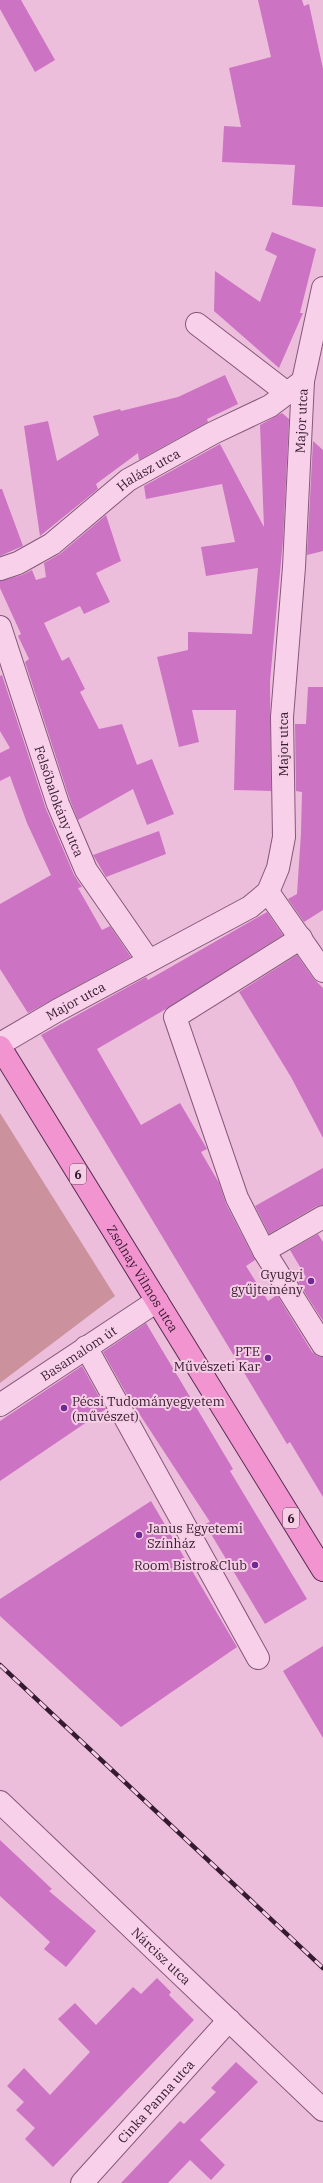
<svg xmlns="http://www.w3.org/2000/svg" width="323" height="2183" font-family="'IBM Plex Serif',serif">
<rect width="100%" height="100%" fill="#edbedb"/>
<path fill="#cb929d" d="M0,1113L115,1296L0,1383Z"/>
<g fill="#cc73c3">
<path d="M0,0H21L55,60L35,72L0,9Z"/>
<path d="M258,0H302L304,6L309,4L323,69V207L292,205L295,165L222,162L224,126L241,127L229,68L271,57Z"/>
<path d="M272,232L316,249L300,313H303L279,368L214,311L215,271L260,302L277,256L265,250Z"/>
<path d="M225,375L238,404L207,419L208,422L139,460L138,453L96,484L98,489L40,536L24,426L48,421L57,461L99,435L93,416L120,409L121,411L178,397Z"/>
<path d="M282,413L289,419L283,540L270,681L271,791L234,790L236,710H192L199,742L179,747L157,657L188,650V632L252,634L258,568L206,576L201,547L235,542L222,484L146,499L144,486L220,444L264,527L260,425Z"/>
<path d="M313,441L323,450V551L307,555Z"/>
<path d="M0,489H2L23,546L0,556Z"/>
<path d="M106,515L121,561L96,573L110,602L84,614L80,606L44,623L62,661L69,657L85,689L80,692L99,729L122,724L137,765L152,759L174,814L147,825L133,789L78,820L70,800L25,662L29,659L18,636L21,634L0,588V581L22,575L32,570L36,580L46,577L44,563L60,554Z"/>
<path d="M2,675L46,809L74,875L82,887L78,888L102,930L110,926L131,957L28,1013L0,969V904L51,875L27,823L10,776L0,781V753L10,748L0,731V676Z"/>
<path d="M308,687H323V910L304,922L288,899L297,894L301,833L302,792L296,791L295,724H306Z"/>
<path d="M159,831L166,854L106,877L93,855Z"/>
<path d="M267,912L283,935L166,1009L97,1049L141,1125L180,1103L207,1149L201,1152L219,1183L226,1204L255,1260L246,1266L268,1301L277,1295L312,1352L317,1356L323,1357V1497L290,1442L287,1444L41,1035L146,977L148,980Z"/>
<path d="M297,955L313,978L323,988V1138L291,1077L239,992Z"/>
<path d="M323,1168V1205L317,1206L269,1234L255,1206Z"/>
<path d="M318,1234L323,1242V1321L298,1282L306,1277L290,1250Z"/>
<path d="M146,1323L233,1469L230,1471L307,1599L265,1624L205,1524L210,1522L127,1395L103,1352Z"/>
<path d="M82,1366L106,1409L0,1481V1421Z"/>
<path d="M151,1501L237,1647L121,1727L0,1616V1599Z"/>
<path d="M323,1646V1738L283,1671Z"/>
<path d="M0,1840L52,1889L49,1891L96,1931L66,1967L44,1949L50,1942L0,1896Z"/>
<path d="M157,1978L171,1992L169,1995L194,2020L53,2167L25,2139L35,2128L16,2110L24,2102L7,2086L24,2068L50,2095L90,2052L58,2019L75,2003L96,2025L133,1987L141,1994Z"/>
<path d="M236,2062L258,2082L200,2140L225,2165L211,2180L190,2160L168,2183H121L180,2121L184,2124L216,2092L211,2088Z"/>
</g>
<g fill="none" stroke-linecap="round" stroke-linejoin="round">
<g stroke="#85577b" stroke-width="24">
<g id="minor">
<path d="M197,324L287,393"/>
<path id="s1" d="M0,569L18,563L52,544L128,480L213,433L270,406L303,381"/>
<path id="s2" d="M0,627L58,804L86,870L149,961"/>
<path d="M268,892L323,971"/>
<path d="M301,938L175,1017L237,1198L264,1251L323,1345"/>
<path id="s3" d="M0,1044L58,1010L250,907L268,892L278,868L284,837L282,717L294,567L303,381L323,288"/>
<path d="M264,1251L323,1217"/>
<path d="M86,1347L258,1658"/>
<path id="s4" d="M0,1405L157,1301"/>
<path id="s5" d="M0,1802L323,2110"/>
<path id="s6" d="M82,2183L229,2020"/>
</g>
</g>
<g stroke="#532b4d" stroke-width="24">
<g id="major">
<path id="s7" d="M0,1047L323,1570"/>
</g>
</g>
<use href="#minor" stroke="#f9d0e9" stroke-width="22"/>
<use href="#major" stroke="#f294cf" stroke-width="22"/>
<g stroke="#351b30" stroke-width="4.5">
<path id="rail" d="M0,1665L323,1968"/>
</g>
<use href="#rail" stroke="#f5cde5" stroke-width="3" stroke-dasharray="9" stroke-linecap="butt"/>
</g>
<g fill="#712794" stroke="#f5cde5" stroke-width="1.5">
<circle cx="311" cy="1281" r="4"/>
<circle cx="268" cy="1358" r="4"/>
<circle cx="64" cy="1408" r="4"/>
<circle cx="139" cy="1535" r="4"/>
<circle cx="255" cy="1565" r="4"/>
</g>
<g text-anchor="middle" dominant-baseline="central" stroke-width="4" stroke-linejoin="round" paint-order="stroke">
<g fill="#f5cde5" stroke="#6f5066" stroke-width="1">
<rect x="70" y="1164" width="16" height="20" rx="3"/>
<rect x="283" y="1508" width="16" height="20" rx="3"/>
</g>
<g font-size="12" font-weight="bold" fill="#351b30">
<text x="78" y="1174">6</text>
<text x="291" y="1518">6</text>
</g>
<g font-size="13" fill="#351b30" stroke="#f5cde5">
<text stroke="none"><textPath href="#s3" startOffset="783">Major utca</textPath></text>
<text stroke="none"><textPath href="#s1" startOffset="180">Halász utca</textPath></text>
<text transform="translate(283 744) rotate(-90)">Major utca</text>
<text stroke="none"><textPath href="#s2" startOffset="184">Felsőbalokány utca</textPath></text>
<text stroke="none"><textPath href="#s3" startOffset="87">Major utca</textPath></text>
<text stroke="none"><textPath href="#s7" startOffset="272">Zsolnay Vilmos utca</textPath></text>
<text stroke="none"><textPath href="#s4" startOffset="94">Basamalom út</textPath></text>
<text stroke="none"><textPath href="#s5" startOffset="223">Nárcisz utca</textPath></text>
<text stroke="none"><textPath href="#s6" startOffset="110">Cinka Panna utca</textPath></text>
</g>
<g font-size="13" fill="#351b30" stroke="#f5cde5" text-anchor="end">
<text x="303" y="1274">Gyugyi<tspan x="303" dy="15">gyűjtemény</tspan></text>
<text x="260" y="1351">PTE<tspan x="260" dy="15">Művészeti Kar</tspan></text>
<text x="72" y="1401" text-anchor="start">Pécsi Tudományegyetem<tspan x="72" dy="15">(művészet)</tspan></text>
<text x="147" y="1528" text-anchor="start">Janus Egyetemi<tspan x="147" dy="15">Színház</tspan></text>
<text x="247" y="1565">Room Bistro&amp;Club</text>
</g>
</g>
</svg>
